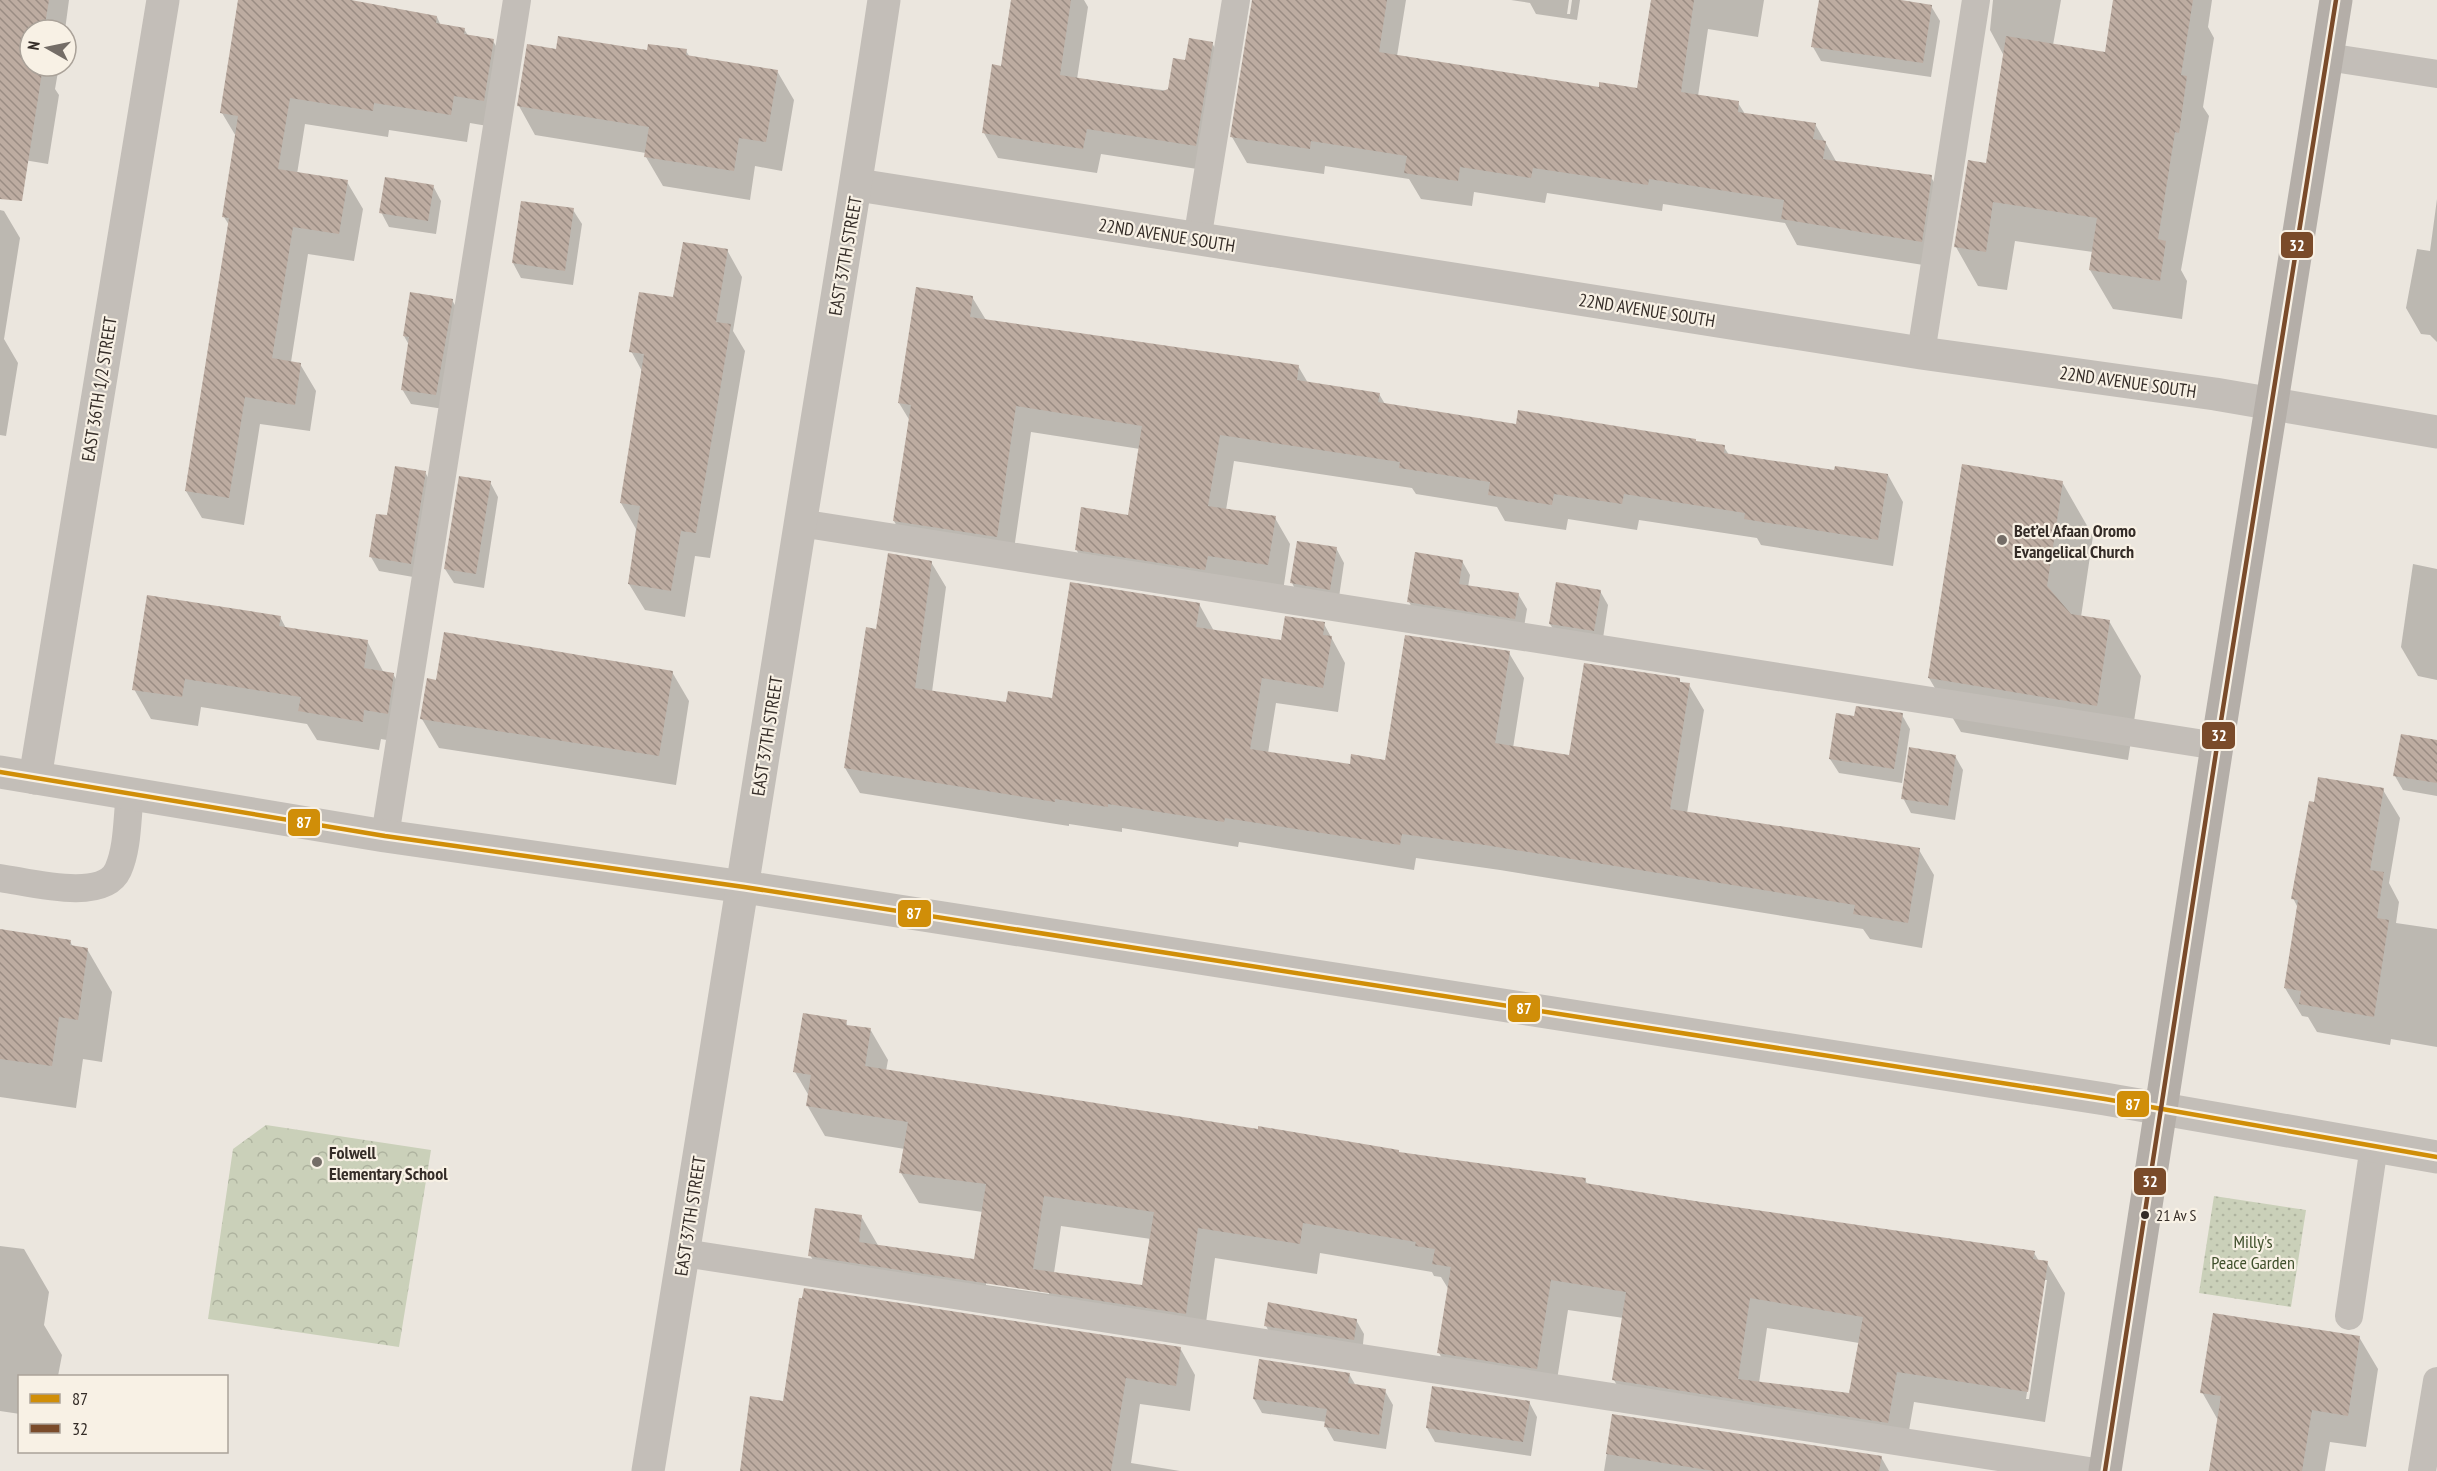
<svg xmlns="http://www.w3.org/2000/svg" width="2437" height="1471" font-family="'PT Sans Narrow',sans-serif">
<defs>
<pattern id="park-crowns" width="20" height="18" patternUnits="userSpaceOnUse" patternTransform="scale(1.5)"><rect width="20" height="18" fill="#cad0b9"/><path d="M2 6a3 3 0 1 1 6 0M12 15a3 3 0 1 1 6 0" fill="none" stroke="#aeb39f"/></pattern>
<pattern id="garden-dots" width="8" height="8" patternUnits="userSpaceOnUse" patternTransform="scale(1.5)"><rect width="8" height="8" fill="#cad0b9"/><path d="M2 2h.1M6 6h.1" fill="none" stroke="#aeb39f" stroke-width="1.8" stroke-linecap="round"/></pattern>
<pattern id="building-back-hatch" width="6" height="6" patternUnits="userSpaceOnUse" patternTransform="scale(1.5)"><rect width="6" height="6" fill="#bdaca1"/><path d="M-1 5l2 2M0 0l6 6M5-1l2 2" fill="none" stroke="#9a8c83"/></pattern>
</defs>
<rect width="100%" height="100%" fill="#ebe6de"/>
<path fill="url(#park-crowns)" d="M266,1125L431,1150L399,1347L208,1319L233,1149Z"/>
<path fill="url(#garden-dots)" d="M2214,1196L2306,1210L2291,1307L2199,1293Z"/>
<g fill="#0003" fill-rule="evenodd">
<path d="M0,0H69L65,30H30V66H59L55,89L59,95L48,164L0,156Z"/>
<path d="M240,0H320L437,17L441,26L464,29L469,37L493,41L509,68L499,128L470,123L467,142L389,130L388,137L305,124L297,174L347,182L363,209L354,261L308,254L291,362L300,364L316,391L310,431L260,424L244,525L202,518L186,491L229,225L224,217L237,138L222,113Z"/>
<path d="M1012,0H1084L1088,7L1077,79L1170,91L1186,62L1212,43L1226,68L1210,171L1101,154L1097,173L998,158L984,133L1002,68Z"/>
<path d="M1262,0H1406L1397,56L1600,88L1638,90L1652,0H1764L1758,37L1708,29L1698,96L1738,103L1745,114L1815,124L1837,163L1931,177L1946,203L1936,267L1797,245L1785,223L1663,204L1662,211L1547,193L1545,203L1474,192L1472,206L1421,199L1409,179L1325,166L1324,174L1247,163L1232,137Z"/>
<path d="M1511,0H1569L1567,14H1570L1572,0H1580L1577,20L1536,14L1530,3Z"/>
<path d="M1820,0H1891L1931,6L1940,21L1931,77L1821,61L1813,47Z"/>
<path d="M1993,0H2061L2053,45L2106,53L2115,0H2212L2208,27L2214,38L2203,107L2209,116L2181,270L2187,281L2182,319L2113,309L2090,270L2093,252L2015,241L2007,290L1978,286L1956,247L1987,164L2004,56L1990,30Z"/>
<path d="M557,51H686L690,57L777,71L794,100L782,171L755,166L750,200L663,186L646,157V153L535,135L519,106Z"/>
<path d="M433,186L441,201L436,234L389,227L381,212Z"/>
<path d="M2437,199V342L2430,335L2421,334L2406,308L2417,249L2430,251Z"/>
<path d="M0,210L4,211L20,238L4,339L18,363L6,436L0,435Z"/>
<path d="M573,210L582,224L573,285L521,278L513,263Z"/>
<path d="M727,250L742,277L733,331L745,351L710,558L695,556L685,617L645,610L629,584L636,529L621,503L642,371L631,351L675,298Z"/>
<path d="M972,297L986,320L1298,366L1308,383L1379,394L1385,404L1517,425L1695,440L1697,442L1724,447L1729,455L1836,472L1888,475L1903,502L1893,566L1761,545L1757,538L1639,520L1637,530L1568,519L1566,530L1505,521L1497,507L1416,494L1412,488L1234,461L1226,510L1275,518L1290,544L1283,591L1091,576L1076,549L1130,516L1140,449L1031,432L1012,563L909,547L894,521L910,421L899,403Z"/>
<path d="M452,300L460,314L444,409L411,404L402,389L409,345L404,336Z"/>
<path d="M425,472L433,487L419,578L379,571L371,557Z"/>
<path d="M490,482L498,497L484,588L454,583L445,569Z"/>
<path d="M2062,482L2093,536L2081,617L2109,621L2141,676L2128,760L1961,732L1929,678Z"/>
<path d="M1336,548L1344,563L1338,604L1300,598L1292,583Z"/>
<path d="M1462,561L1470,575L1468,587L1518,594L1527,609L1523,633L1417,616L1409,602Z"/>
<path d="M931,562L946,587L932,692L1007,704L1053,699L1199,604L1214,631L1282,642L1324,624L1345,663L1338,712L1276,703L1268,753L1351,766L1386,761L1509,653L1524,678L1513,748L1570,757L1679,680L1682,684L1689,685L1704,710L1687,813L1919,850L1934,875L1922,948L1870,939L1863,929L1500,870L1416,858L1414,870L1239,842L1238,847L1122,828V832L1069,824V826L860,793L845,768L877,630Z"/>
<path d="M2413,564L2437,569V680L2418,676L2401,647Z"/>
<path d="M1600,591L1608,605L1602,645L1559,638L1550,624Z"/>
<path d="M280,617L286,628L367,641L384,673L393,674L410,703L404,743L381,739L379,750L317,740L307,724L201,707L198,726L151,719L134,689Z"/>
<path d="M672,672L689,701L676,785L439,748L422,719L437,681Z"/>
<path d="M1902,715L1910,729L1902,783L1839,773L1830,759L1855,718Z"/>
<path d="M2437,742V796L2403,790L2395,776Z"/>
<path d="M1955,756L1963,770L1955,820L1911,813L1903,798Z"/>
<path d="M2383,790L2400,818L2389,883L2399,902L2396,923L2437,929V1047L2391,1039L2390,1045L2317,1032L2308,1017L2302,1016L2285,988L2298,908L2293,898Z"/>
<path d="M0,931L70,941L73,947L87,949L112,992L102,1062L83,1059L76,1108L0,1097Z"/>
<path d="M846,1022L848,1027L870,1029L888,1060L886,1071L1400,1154L1585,1180L1588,1185L2034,1253L2039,1261L2047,1263L2065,1293L2045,1422L1914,1402L1905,1453L1632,1411L1614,1380L1624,1318L1568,1310L1554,1399L1457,1384L1439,1353L1449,1290L1441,1277L1434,1276L1432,1272L1320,1253L1317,1274L1215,1258L1203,1344L828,1286L810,1255L861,1216L879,1247L975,1261L983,1212L919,1203L901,1173L905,1149L825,1136L807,1105L809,1096L795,1072ZM1061,1226L1151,1239L1143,1286L1054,1273ZM2044,1280H2047L2029,1399H2026ZM986,1282L1049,1291V1294L986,1285ZM1767,1328L1859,1343L1850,1394L1759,1383Z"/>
<path d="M0,1246L24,1249L49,1292L44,1325L62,1355L58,1376H20V1414L0,1411Z"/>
<path d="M1356,1320L1364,1334L1362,1354L1274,1340L1266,1326Z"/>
<path d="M2359,1337L2378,1369L2366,1447L2330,1442L2325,1471H2211L2219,1422L2202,1392Z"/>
<path d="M1180,1348L1195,1375L1190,1411L1140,1404L1131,1463L1180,1471H742L784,1403Z"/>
<path d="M1349,1374L1356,1386L1385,1391L1393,1405L1386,1449L1334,1441L1326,1427L1327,1422L1262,1413L1254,1399Z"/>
<path d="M1529,1402L1537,1417L1531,1456L1435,1442L1427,1428Z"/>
<path d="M1613,1415L1881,1457L1889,1471H1604Z"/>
</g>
<g fill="url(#building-back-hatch)" fill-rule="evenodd">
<path d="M0,0H49L44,30H30V66H43L22,201L0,199Z"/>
<path d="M238,0H351L437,16L436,23L465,28L464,34L494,39L484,101L454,96L451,115L374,103L373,111L290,98L278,169L348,180L339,234L293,227L272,358L301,363L295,405L245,397L229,498L185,491L229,218L222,217L238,116L220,113Z"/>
<path d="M1011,0H1071L1060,75L1163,91L1168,89L1173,58L1185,60L1189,38L1213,42L1196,146L1087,129L1083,149L982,133L992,64L1001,66Z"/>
<path d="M1252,0H1387L1379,52L1599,87V82L1637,88L1651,0H1694L1681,92L1739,101L1738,112L1816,123L1813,139L1826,141L1823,159L1932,175L1922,242L1781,219L1784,200L1649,179L1648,185L1533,168L1531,178L1460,167L1458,181L1404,173L1407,156L1311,141L1310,149L1230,137Z"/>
<path d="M1819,0H1901L1932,5L1923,63L1811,47Z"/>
<path d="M2113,0H2193L2181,75L2187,76L2179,133L2175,132L2158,239L2166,241L2160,281L2089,270L2097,218L1993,202L1986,252L1954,247L1968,160L1986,163L2006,36L2105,52Z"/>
<path d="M558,36L647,50L648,44L687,49L686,55L778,70L766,142L739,138L734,171L644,157L649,127L517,106L527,44L556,49Z"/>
<path d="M385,177L434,185L428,221L379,213Z"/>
<path d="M521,201L574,208L565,271L512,263Z"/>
<path d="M683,242L728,249L716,322L731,324L696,533L681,531L671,591L628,584L640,506L620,503L644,354L629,352L639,292L673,297Z"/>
<path d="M916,287L973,296L970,317L1299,365L1297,380L1380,393L1378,402L1516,424L1518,410L1696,439V441L1725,445L1724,453L1834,470L1835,466L1888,474L1878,540L1744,519L1745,513L1624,494L1622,504L1554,494L1552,505L1488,495L1490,482L1399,468L1400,462L1220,435L1208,506L1276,516L1268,565L1208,556L1205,570L1075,550L1081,507L1128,515L1142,426L1016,406L997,537L893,521L911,405L898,403Z"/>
<path d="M410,292L453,299L436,395L401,390L409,337L403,336Z"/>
<path d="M1962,464L2063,481L2047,586L2071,614L2110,620L2097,706L1928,678Z"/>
<path d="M395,466L426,471L411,564L369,557L376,514L387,515Z"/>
<path d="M459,476L491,481L476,574L444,569Z"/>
<path d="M1297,541L1337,547L1330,590L1290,583Z"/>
<path d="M1415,552L1463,560L1459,584L1519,593L1515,619L1407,602Z"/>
<path d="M888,553L932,561L915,688L1006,702L1008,691L1052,698L1070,582L1200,603L1196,627L1281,640L1285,616L1325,622L1323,635L1332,636L1323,688L1262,678L1250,749L1350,764L1351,754L1385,760L1405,635L1510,651L1495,743L1569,755L1584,663L1680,678V682L1690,683L1670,809L1920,848L1908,923L1853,914L1855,905L1485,845L1402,834L1400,845L1225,818L1224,822L1108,804V807L1055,799V802L844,768L866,627L876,629Z"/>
<path d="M1556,582L1601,590L1594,631L1549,624Z"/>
<path d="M147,595L281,616L279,626L368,640L364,668L394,673L388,714L364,710L363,722L298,711L301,697L185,679L182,697L132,690Z"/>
<path d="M444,632L673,671L659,756L420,719L427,678L436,680Z"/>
<path d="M1856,706L1903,713L1894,769L1829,759L1836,713L1854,716Z"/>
<path d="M2401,734L2437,740V783L2393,776Z"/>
<path d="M1909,747L1956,755L1948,806L1901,799Z"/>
<path d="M2318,777L2384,788L2370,870L2384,872L2377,918L2389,920L2374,1017L2299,1004L2301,991L2284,988L2298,900L2291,899L2309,801L2314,802Z"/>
<path d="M0,929L71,940L70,945L88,948L78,1020L59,1017L52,1066L0,1059Z"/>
<path d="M803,1013L847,1020L846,1025L871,1028L865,1066L1258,1129V1126L1399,1150V1152L1586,1178L1585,1183L1701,1202L2035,1251L2033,1259L2048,1261L2028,1392L1897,1372L1888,1423L1612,1380L1626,1292L1551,1280L1537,1369L1437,1353L1451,1267L1432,1264L1435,1249L1415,1246L1416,1242L1303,1223L1300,1244L1198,1228L1186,1314L808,1256L815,1208L862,1215L859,1242L974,1259L986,1184L899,1173L908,1122L806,1106L811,1075L793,1072ZM1044,1196L1154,1212L1142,1285L1033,1269ZM1750,1298L1863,1317L1849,1393L1738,1379Z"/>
<path d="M804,1288L1181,1347L1176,1386L1126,1378L1111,1471H740L750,1396L783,1401L799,1298H802Z"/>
<path d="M1268,1302L1357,1319L1354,1340L1264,1326Z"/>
<path d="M2213,1313L2360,1336L2348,1416L2312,1410L2302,1471H2209L2221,1396L2200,1393Z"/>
<path d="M1259,1359L1350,1373L1348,1383L1386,1389L1379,1435L1324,1427L1327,1409L1253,1399Z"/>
<path d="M1432,1386L1530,1401L1523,1442L1426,1428Z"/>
<path d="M1612,1414L1882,1456L1879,1471H1714L1606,1454Z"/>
</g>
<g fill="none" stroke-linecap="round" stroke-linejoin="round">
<g stroke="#c3beb8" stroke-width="28">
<path d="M2327,57L2437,74"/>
<path d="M1197,240L1236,0"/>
<path d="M1921,353L1976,0"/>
<path d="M800,523L2217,746"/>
<path d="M385,836L517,0"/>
<path d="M0,878C29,882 103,903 118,870C128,848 127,817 130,793"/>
<path d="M684,1253L2089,1471"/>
<path d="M2349,1316L2374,1146"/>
<path d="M2422,1471L2437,1381"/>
</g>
<g stroke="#c3beb8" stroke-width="33">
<path d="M858,185L1921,353L2215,394L2437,432"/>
<path d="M0,772L385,836L744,887L2105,1099L2437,1157"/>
<path d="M35,778L163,0"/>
<path d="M648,1471C700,1156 749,840 800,525C828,350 858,175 884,0"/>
</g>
<path stroke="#b4aea8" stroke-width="33" d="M2105,1471L2217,746L2336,0"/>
<g stroke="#f8f1e5" stroke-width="9">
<path id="bus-1" d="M0,772L385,836L744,887L2105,1099L2437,1157"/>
</g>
<g stroke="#f8f1e5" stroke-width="9">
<path id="bus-2" d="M2105,1471L2217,746L2336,0"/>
</g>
<use href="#bus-1" stroke="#d08e08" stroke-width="4.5"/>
<use href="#bus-2" stroke="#7a4b2a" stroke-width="4.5"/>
</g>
<g fill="#746d67" stroke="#f8f1e5" stroke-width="2">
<circle cx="2002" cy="540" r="6"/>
<circle cx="317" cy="1162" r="6"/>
</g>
<circle fill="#342c27" stroke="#f8f1e5" stroke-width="2" cx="2145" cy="1215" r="5"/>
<g text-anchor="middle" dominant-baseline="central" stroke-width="4.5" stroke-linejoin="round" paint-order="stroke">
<g font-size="16" fill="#342c27" stroke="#f8f1e5" text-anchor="start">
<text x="2156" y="1215">21 Av S</text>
</g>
<g font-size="18" fill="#342c27" stroke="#f8f1e5">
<text transform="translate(1167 235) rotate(9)">22ND AVENUE SOUTH</text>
<text transform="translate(845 256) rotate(-80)">EAST 37TH STREET</text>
<text transform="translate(1647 310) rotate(9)">22ND AVENUE SOUTH</text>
<text transform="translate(2128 382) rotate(8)">22ND AVENUE SOUTH</text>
<text transform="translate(99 389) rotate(-81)">EAST 36TH 1/2 STREET</text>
<text transform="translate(767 736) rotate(-81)">EAST 37TH STREET</text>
<text transform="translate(690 1216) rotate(-81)">EAST 37TH STREET</text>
</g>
<g font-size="18" font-weight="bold" fill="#342c27" stroke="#f8f1e5" text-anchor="start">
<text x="2014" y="530">Bet’el Afaan Oromo<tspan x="2014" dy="21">Evangelical Church</tspan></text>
<text x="329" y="1152">Folwell<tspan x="329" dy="21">Elementary School</tspan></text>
</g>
<g font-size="18" fill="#40502c" stroke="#f8f1e5">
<text x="2253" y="1241">Milly's<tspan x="2253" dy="21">Peace Garden</tspan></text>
</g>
</g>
<g stroke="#f8f1e5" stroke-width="2">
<rect x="2280" y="231" width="34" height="28" rx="6" fill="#7a4b2a"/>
<rect x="2201" y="721" width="35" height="29" rx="6" fill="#7a4b2a"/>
<rect x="287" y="808" width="34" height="29" rx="6" fill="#d08e08"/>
<rect x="897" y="899" width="35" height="29" rx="6" fill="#d08e08"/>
<rect x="1507" y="994" width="34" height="29" rx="6" fill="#d08e08"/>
<rect x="2116" y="1090" width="34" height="28" rx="6" fill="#d08e08"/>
<rect x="2133" y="1167" width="34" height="29" rx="6" fill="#7a4b2a"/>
</g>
<g font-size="16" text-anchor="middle" font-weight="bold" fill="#fff">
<text x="2297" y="251">32</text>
<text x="2219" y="741">32</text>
<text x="304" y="828">87</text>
<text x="914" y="919">87</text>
<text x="1524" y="1014">87</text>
<text x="2133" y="1110">87</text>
<text x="2150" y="1187">32</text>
</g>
<rect x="18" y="1375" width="210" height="78" fill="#f8f1e5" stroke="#aaa299" stroke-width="1.5"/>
<rect x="30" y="1394" width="30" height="9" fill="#d08e08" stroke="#aaa299" stroke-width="1.5"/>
<text x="72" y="1405" font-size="18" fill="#342c27">87</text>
<rect x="30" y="1424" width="30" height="9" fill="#7a4b2a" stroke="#aaa299" stroke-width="1.5"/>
<text x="72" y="1435" font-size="18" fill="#342c27">32</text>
<g transform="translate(48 48) rotate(279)"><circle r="28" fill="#f8f1e5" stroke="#aaa299" stroke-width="1.5"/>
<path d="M0-4.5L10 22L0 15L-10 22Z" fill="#746d67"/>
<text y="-9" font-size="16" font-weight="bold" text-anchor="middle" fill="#342c27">N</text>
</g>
</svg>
